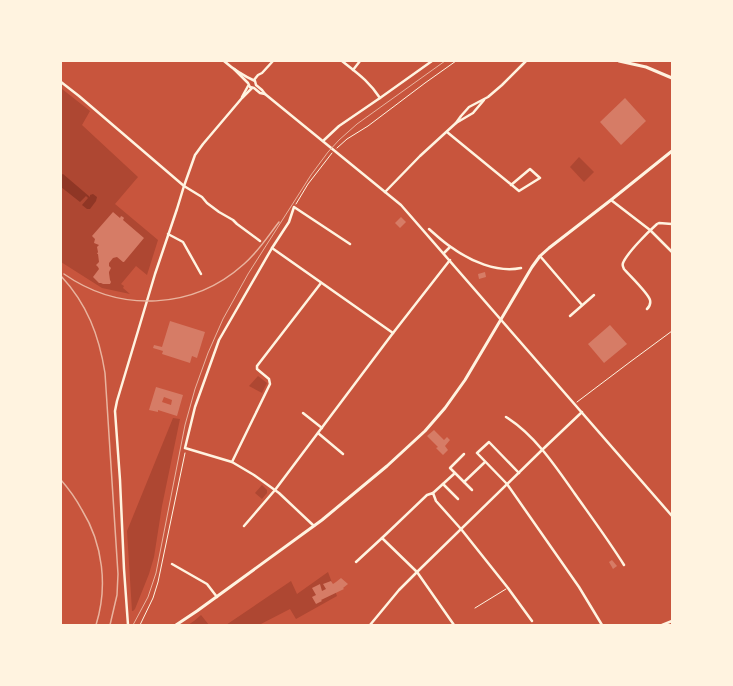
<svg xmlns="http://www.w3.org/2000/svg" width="733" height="686" font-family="Montserrat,sans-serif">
<rect width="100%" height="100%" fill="#c8553d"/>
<g fill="#ae4732">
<path d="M62,89L90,111L82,125L138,177L115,204L158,240L147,275L136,266L121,284L124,286L123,288L130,294L102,288L61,262V90Z"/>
<path d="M579,157L594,172L584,182L570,167Z"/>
<path d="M258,376L267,383L262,393L249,386Z"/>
<path d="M173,418L180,419L162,506L154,557L149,574L135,609L133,611H132L127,531Z"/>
<path d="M262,485L267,490V493L262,499L255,493Z"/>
<path d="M328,572L337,596L296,619L290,609L259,625H226L291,581L297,594Z"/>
<path d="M201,615L209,625H188L194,621Z"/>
</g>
<path fill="#8f3625" d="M63,174L90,197V195L93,194L97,197L96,201L90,209H87L82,205L88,198L86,196L80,202L61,187V175Z"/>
<g fill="#d67c66" fill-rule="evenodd">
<path d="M625,98L646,121L621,145L600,122Z"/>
<path d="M113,212L120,218L121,216L123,217L124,218L123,220L144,238L124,262H123L117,257L113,258L109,263V266L111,268L109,272V273L110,280L111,282L110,284H103L101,283H99L93,277L99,269L98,267L96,265L99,262L98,254H97L98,252L97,247L99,245L94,243L95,239L92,236Z"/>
<path d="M401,217L406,222L400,228L395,223Z"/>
<path d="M485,272L486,277L479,279L478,274Z"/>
<path d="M170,321L205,332L197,358L192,356L190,363L162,354L163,351L153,348L154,345L162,347Z"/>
<path d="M610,325L627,344L604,363L588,344Z"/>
<path d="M156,387L183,395L177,416L158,410V412L149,410ZM164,397L172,400L171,405L162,402Z"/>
<path d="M434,430L444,440L447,437L450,440L445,446L448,450L443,455L436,448L438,447L427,436Z"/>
<path d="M612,560L617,566L613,569L609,562Z"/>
<path d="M341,578L348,584L343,588L344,589L321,600L322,601L316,604L312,597L316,595L312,588L320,584L322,591L326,589L323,584L331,581L333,584L336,582Z"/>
</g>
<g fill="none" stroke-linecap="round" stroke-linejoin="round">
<g stroke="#fff3e0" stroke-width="1">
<path d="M337,148L347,139L368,126L425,83L456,61"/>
<path d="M296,204L308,184L332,153"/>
<path d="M577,402L630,362L672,331"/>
<path d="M475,608L506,589"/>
<path d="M140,625L153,598L158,582L185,453"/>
</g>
<g stroke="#fff3e0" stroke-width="2.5">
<path d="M224,61C233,69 244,76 255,81L256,85L262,90L265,94"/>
<path d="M342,61C357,73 369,81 380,98"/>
<path d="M234,69L248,83L250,87L254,88L260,93L265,94L401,205L672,516"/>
<path d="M353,70L360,61"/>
<path d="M254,80L258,75L262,73L273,61"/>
<path d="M61,82L79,96L184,186L202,197L207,203L219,212L233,220L237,224L260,241"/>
<path d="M242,97L248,86"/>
<path d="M456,123L461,116L469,107L488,97L502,85L526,61"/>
<path d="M447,132L519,191L540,178L530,169L511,185"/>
<path d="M323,141L339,126L380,98L432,61"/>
<path d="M385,192L420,156L456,123L473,113L484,100"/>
<path d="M611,200L650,230L672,252"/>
<path d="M429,229C436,235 443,242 451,247C470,261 497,273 521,268"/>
<path d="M168,234L183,242L201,274"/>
<path d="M272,248L393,333"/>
<path d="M444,253L450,247"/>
<path d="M540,256L582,305"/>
<path d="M647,309C649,307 651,304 650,300C648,293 630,276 624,269C623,266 622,266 623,263C627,253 648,232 657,224L659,223L672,224"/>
<path d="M570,316L594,295"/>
<path d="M303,413L322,428"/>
<path d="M506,417C535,435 556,467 575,494C592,518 609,541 624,565"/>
<path d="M318,433L343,454"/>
<path d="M464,454L450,468L464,482L485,462"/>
<path d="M232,462L270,384L269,379L257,369V366L321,283"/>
<path d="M519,473L489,442L477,453L507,484L579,587L602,625"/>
<path d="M464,482L472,490"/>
<path d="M443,484L458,499"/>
<path d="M433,493L455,473"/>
<path d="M244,526L275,490L393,333L450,260"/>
<path d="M314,526L279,493L254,475L232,462L185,448L195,407L219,340L272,248L289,222L294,207L350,244"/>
<path d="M382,538L427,495L433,493L436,501L461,529L508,588L532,621"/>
<path d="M356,562L382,538L417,572L454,625"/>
<path d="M172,564L207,584L217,597"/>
<path d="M128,625L124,569L120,480L115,411L117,401L138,331L155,274L177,209L184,186L195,155L203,144L242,98L252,88"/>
<path d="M370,625L399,590L417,572L542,450L582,412"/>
<path d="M662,625L672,621"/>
</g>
<g stroke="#fff3e0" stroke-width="3">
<path d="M619,61L646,67L672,78"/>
<path d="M176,625L197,611L322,520L387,466L425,431L445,408L465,380L532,267L540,256L549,248L611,200L672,151"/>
</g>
<path stroke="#e9b49f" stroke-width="1" d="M133,625L148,597L156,573L185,425L195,389L208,353L223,319L248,274L311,175L328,152L339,140L357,124L445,61"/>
<g stroke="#e9b49f" stroke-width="1.5">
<path d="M64,274C120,313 193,310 244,264C258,252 268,236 279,222"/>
<path d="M61,276C87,304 99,335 105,373L118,574L117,595L110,625"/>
<path d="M61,480C69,489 76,499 82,510C103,544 108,587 96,625"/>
</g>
</g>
<rect width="733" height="686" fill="none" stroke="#fff3e0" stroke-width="124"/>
</svg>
